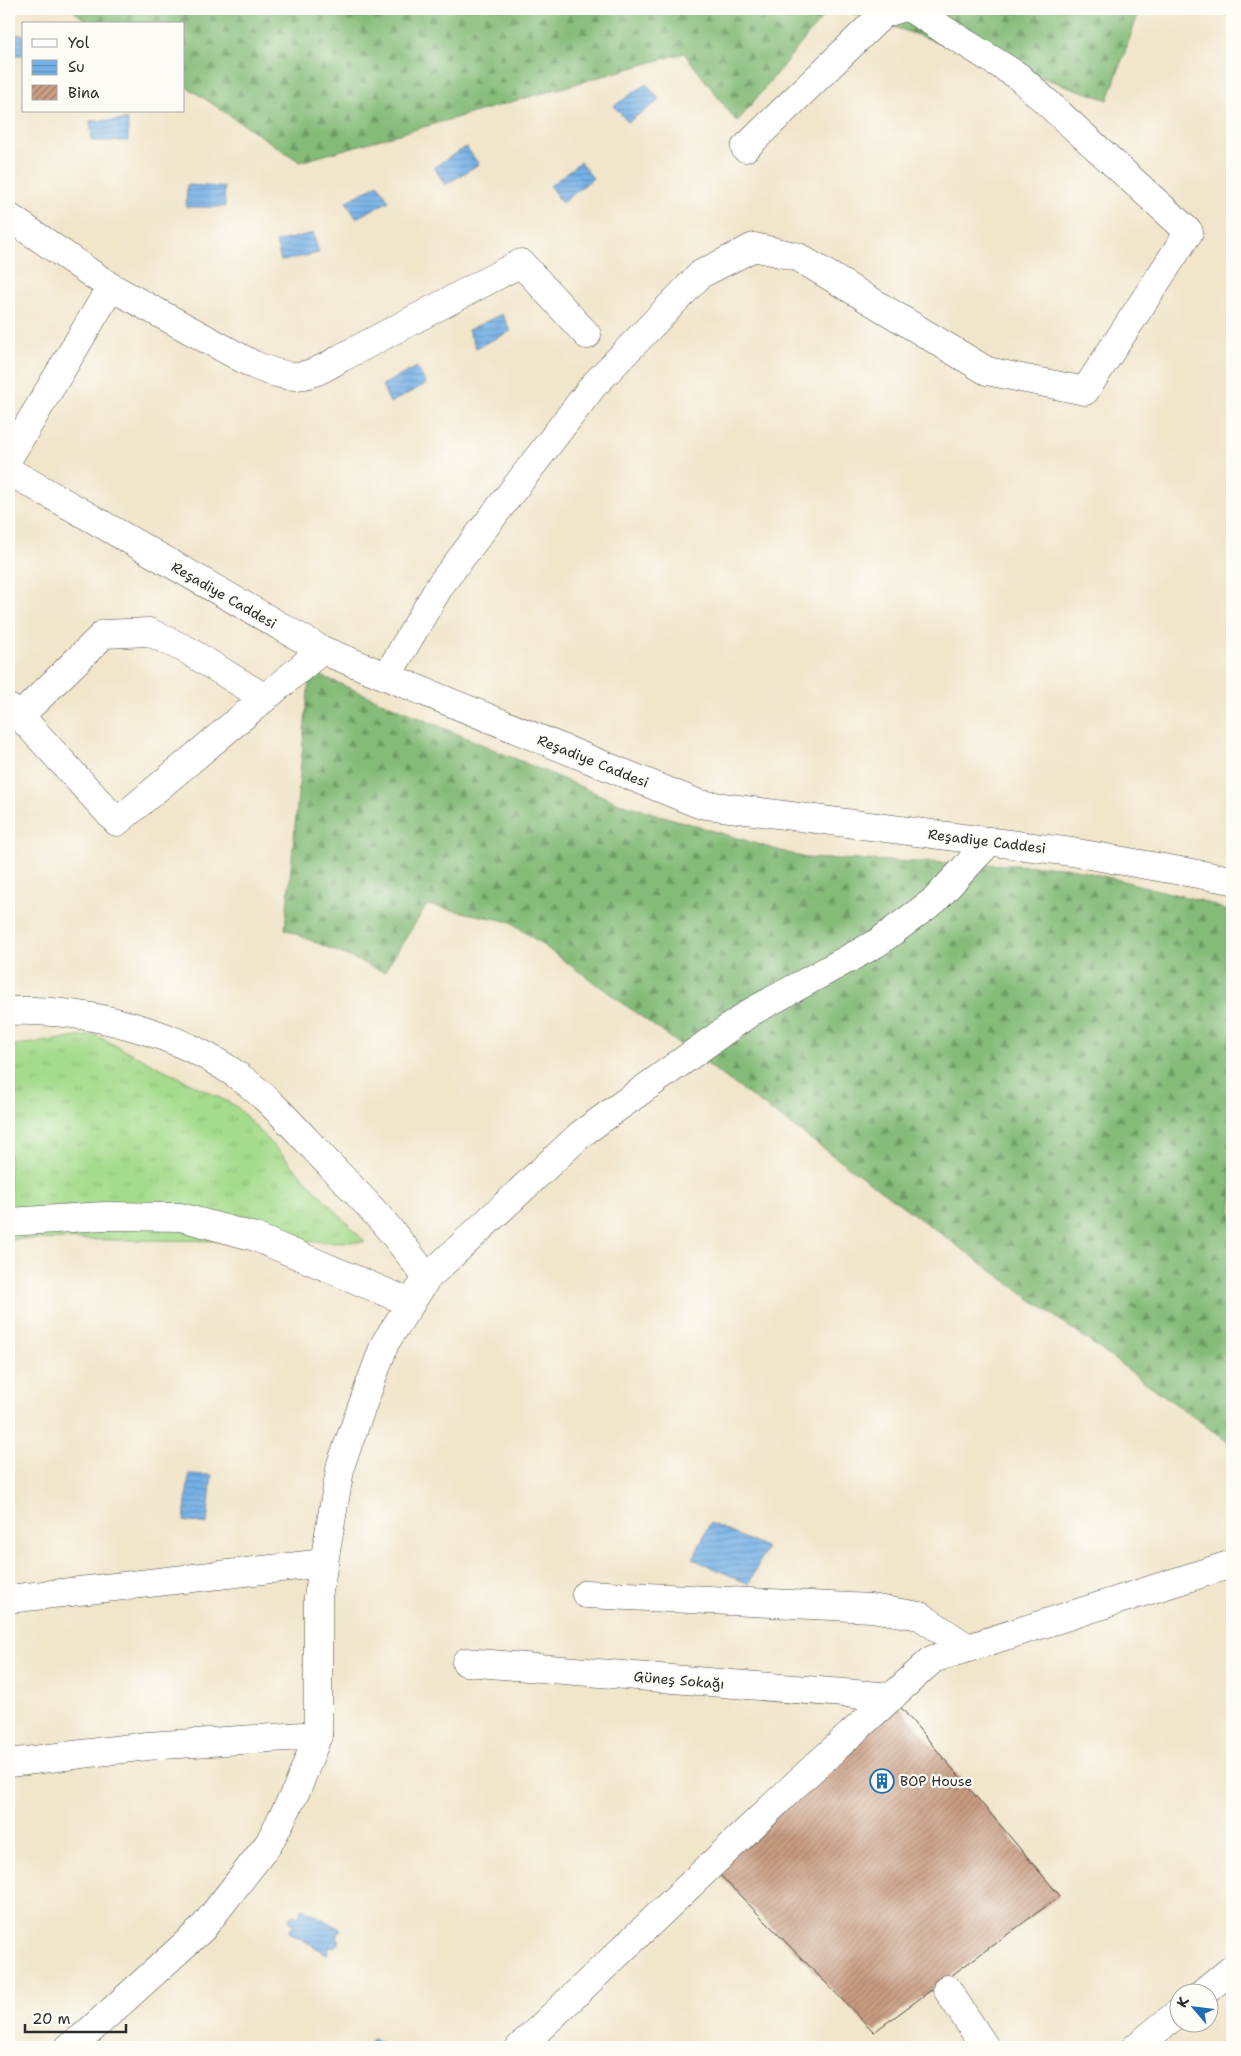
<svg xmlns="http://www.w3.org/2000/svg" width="1241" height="2056" font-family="'Shantell Sans',sans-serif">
<defs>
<pattern id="grass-tufts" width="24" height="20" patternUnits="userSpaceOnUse" patternTransform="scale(1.25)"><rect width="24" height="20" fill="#a5db8c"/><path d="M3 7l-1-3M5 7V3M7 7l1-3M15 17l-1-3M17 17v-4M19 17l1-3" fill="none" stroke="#8ebc79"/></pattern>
<pattern id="forest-firs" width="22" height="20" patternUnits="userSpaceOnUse" patternTransform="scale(1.25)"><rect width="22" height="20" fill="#84bb78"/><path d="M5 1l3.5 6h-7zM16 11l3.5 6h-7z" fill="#6c9863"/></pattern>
<pattern id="water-rules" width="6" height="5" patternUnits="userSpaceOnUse" patternTransform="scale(1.25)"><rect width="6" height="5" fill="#74b0e6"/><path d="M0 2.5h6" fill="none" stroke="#5f8fbb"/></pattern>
<pattern id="building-hatch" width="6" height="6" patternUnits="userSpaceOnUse" patternTransform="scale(1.25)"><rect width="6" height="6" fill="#c89c81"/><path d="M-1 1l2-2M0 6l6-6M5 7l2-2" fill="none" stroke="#a37f6a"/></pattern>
</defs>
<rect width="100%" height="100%" fill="#fdfcf7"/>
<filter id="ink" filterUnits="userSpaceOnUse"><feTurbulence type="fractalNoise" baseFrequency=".02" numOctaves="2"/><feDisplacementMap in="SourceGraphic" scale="10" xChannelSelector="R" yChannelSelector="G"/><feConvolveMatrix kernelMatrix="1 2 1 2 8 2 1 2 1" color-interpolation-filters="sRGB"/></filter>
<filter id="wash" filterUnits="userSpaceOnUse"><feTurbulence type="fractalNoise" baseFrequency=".0096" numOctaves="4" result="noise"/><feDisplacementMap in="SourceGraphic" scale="20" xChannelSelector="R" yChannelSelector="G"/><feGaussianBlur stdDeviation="1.12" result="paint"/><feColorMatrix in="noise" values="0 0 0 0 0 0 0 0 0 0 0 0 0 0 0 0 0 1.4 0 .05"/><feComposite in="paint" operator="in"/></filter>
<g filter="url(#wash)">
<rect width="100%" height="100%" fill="#f1e5ca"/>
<path fill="url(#grass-tufts)" stroke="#68835c" d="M95,1035L236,1106L365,1242L9,1239V1046Z"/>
<g fill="url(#forest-firs)" stroke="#587352">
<path d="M70,9H829L737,122L684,53L300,162L184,85V24H92Z"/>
<path d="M841,9H1140L1108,100Z"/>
<path d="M310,671L619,803L805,858L1067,867L1206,902L1232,913V1445L511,922L427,905L384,972L285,929Z"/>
</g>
<g fill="url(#water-rules)" stroke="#506e88">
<path d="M9,34L24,35V55H9Z"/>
<path d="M646,84L660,100L628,122L614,106Z"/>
<path d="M128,120V141H92L90,121Z"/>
<path d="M466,147L479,164L445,185L434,167Z"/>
<path d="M580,162L593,178L562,203L550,186Z"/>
<path d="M378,184L389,201L356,218L346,202Z"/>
<path d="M187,185L224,187L225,207H186Z"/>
<path d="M313,233L319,253L281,261L276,242Z"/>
<path d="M502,314L511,331L476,348L468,330Z"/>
<path d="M417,367L426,384L390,403L382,385Z"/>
<path d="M189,1474L212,1475L207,1524L184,1521Z"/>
<path d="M710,1523L766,1548L749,1584L693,1559Z"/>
<path d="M303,1908L341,1929L336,1937L339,1940V1944L335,1948L330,1947L327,1954L289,1932L293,1925L289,1920L290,1917L295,1915L298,1916Z"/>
<path d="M373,2038L388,2047H359L363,2045L367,2046Z"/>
</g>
<g id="blocks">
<path fill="url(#building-hatch)" d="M892,1697L1060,1896L874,2032L711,1866Z"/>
</g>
</g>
<g filter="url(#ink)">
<use href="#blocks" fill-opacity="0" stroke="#494743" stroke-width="1"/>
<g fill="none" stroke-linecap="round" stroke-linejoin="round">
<g stroke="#494743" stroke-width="29">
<g id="minor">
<path d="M745,148L883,14L899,9"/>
<path d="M9,217L111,287L254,365C292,381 306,380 341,358L521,263L587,335"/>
<path d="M9,457L111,287"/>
<path d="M9,471L322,650L699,804L1072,852L1232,880"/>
<path d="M387,676L441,584L593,386L701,274L754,247L798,257L987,371L1085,391L1189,232L1018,76L911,9"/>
<path d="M9,708L20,716L117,822L322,650"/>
<path d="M20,716L104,634L149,632L187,650L265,698"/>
<path d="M9,1011C90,1009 179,1031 245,1081C276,1105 301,1135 328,1163C349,1185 371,1207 390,1230C403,1245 415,1262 427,1278L581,1134L751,1012L877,943L935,900L990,841"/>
<path d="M9,1222L104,1216L181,1217L255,1237L411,1303"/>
<path d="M586,1594L871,1608L920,1616L968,1648"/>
<path d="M9,1599L324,1563"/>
<path d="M466,1662L892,1697"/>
<path d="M9,1763L147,1746L318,1735"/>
<path d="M947,1989L985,2047"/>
<path d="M1202,1994L1232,1969"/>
<path d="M69,2047L84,2036L202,1929L269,1843L298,1787L318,1735V1597L341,1464L385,1343L427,1278"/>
<path d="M520,2047L794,1786L933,1659L1232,1564"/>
<path d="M1136,2047L1178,2013"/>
</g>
</g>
<use href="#minor" stroke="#fff" stroke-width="28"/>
</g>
</g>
<defs>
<g id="building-ring" transform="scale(1.25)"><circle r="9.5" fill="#fdfcf7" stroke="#1f6fb2" stroke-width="1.5"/><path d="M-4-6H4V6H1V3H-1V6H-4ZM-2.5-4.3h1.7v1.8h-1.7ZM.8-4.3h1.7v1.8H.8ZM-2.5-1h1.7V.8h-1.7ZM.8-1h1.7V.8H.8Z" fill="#1f6fb2"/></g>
</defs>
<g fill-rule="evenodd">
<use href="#building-ring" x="882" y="1781"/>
</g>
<g text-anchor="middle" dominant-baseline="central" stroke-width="4.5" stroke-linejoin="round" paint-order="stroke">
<g font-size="14" fill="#2b2b2b" stroke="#fdfcf7">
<text transform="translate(224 595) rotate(30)">Reşadiye Caddesi</text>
<text transform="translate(593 761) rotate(22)">Reşadiye Caddesi</text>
<text transform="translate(987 841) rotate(7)">Reşadiye Caddesi</text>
<text transform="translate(679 1680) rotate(5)">Güneş Sokağı</text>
</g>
<g font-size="14" fill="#2b2b2b" stroke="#fdfcf7" text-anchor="start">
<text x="900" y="1781">BOP House</text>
</g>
</g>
<rect width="1241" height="2056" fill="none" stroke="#fdfcf7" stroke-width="30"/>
<rect x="22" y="22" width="162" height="90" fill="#fdfcf7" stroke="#a9a8a5"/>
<rect x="32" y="39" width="25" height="8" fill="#ffffff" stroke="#a9a8a5"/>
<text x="68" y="48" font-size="15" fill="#2b2b2b">Yol</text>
<rect x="32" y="60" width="25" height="15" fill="url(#water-rules)" stroke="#a9a8a5"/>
<text x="68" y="72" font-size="15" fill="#2b2b2b">Su</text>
<rect x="32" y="85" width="25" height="15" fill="url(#building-hatch)" stroke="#a9a8a5"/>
<text x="68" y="98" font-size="15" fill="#2b2b2b">Bina</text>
<g transform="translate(1194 2008) rotate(298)"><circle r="24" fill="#fdfcf7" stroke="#a9a8a5"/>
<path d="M0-4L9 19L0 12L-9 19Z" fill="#1f6fb2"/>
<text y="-8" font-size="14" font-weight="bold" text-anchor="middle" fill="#2b2b2b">K</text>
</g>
<path d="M25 2024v8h101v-8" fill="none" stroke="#2b2b2b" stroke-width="2.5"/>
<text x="32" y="2024" font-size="15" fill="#2b2b2b" stroke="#fdfcf7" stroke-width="4" paint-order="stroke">20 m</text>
</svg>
